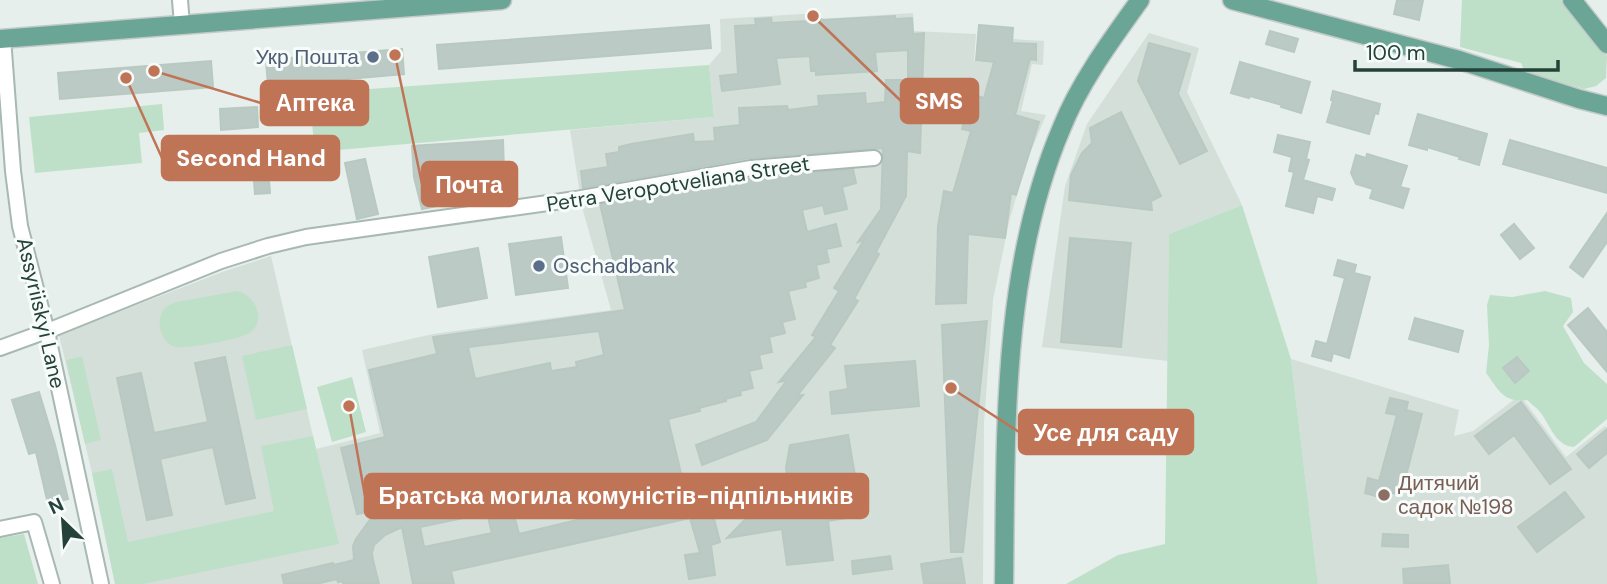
<svg xmlns="http://www.w3.org/2000/svg" width="1607" height="584" font-family="'DM Sans',sans-serif">
<rect width="100%" height="100%" fill="#e6efeb"/>
<g fill="#d4dfda">
<path d="M817,13L818,19L913,13L914,31L976,34L974,61L1011,65L1013,39L1044,41L1043,65L1032,64L1021,111L1046,115L1026,163L1009,222L993,300L984,423L983,584H115L92,473L59,335L225,271L271,256L316,449L380,433L362,350L433,334L611,310L582,207L570,130L714,117L709,65L721,51L720,19Z"/>
<path d="M1149,33L1199,48L1187,92L1242,205L1169,234L1168,361L1042,347L1065,186L1087,124Z"/>
<path d="M1291,359L1459,410L1454,436L1473,431L1520,395L1566,457L1605,426L1607,428V584H1318Z"/>
</g>
<g fill="#bfe0c8">
<path d="M1462,0H1561L1607,56L1606,78L1596,86L1584,89L1525,72L1521,63L1460,47Z"/>
<path d="M709,65L714,117L315,152L312,123L280,125L272,121L271,96Z"/>
<path d="M162,104L164,130L139,133L142,163L35,173L29,117Z"/>
<path d="M1242,205L1291,359L1318,584H1066L1118,555L1165,544L1169,234Z"/>
<path d="M237,291C254,294 267,319 251,332C244,339 187,349 176,347C160,344 154,317 166,307C169,305 173,303 176,302Z"/>
<path d="M1545,291L1571,298L1573,312L1563,326L1584,363L1607,384V419L1574,447C1555,446 1550,424 1540,412C1536,407 1531,404 1527,400C1503,403 1499,390 1486,373L1489,345L1487,305L1490,295L1512,297Z"/>
<path d="M292,345L307,409L256,420L242,356Z"/>
<path d="M82,356L101,440L85,444L66,360Z"/>
<path d="M352,377L366,432L332,442L317,387Z"/>
<path d="M313,436L339,544L143,584H115L92,473L112,469L128,542L274,511L261,446Z"/>
<path d="M24,534L38,584H0V538Z"/>
</g>
<g fill="#bbcac4" stroke="#b8c9c2" stroke-width="2" fill-rule="evenodd">
<path d="M1397,0H1423L1419,20L1394,14Z"/>
<path d="M811,13L823,20L895,16V19L912,18L913,34L924,33L920,153L907,151L906,196L876,252L879,254L854,299L858,301L830,345L835,348L797,396L803,395L767,440L702,465L696,445L756,422L787,380L779,382L816,337L812,335L839,291L834,288L864,240L858,242L881,209L883,148L749,158L583,188L581,171L608,167L606,154L619,152V147L631,144L693,134L694,142L715,141L714,128L740,125L739,108L787,106L788,110L819,106L818,96L865,93L866,104L885,102L886,80H908V50L875,52L877,71L816,75V71H811L810,56L776,58L780,84L722,91L720,76L738,74L735,26L756,25L755,19L771,18L772,23L808,21Z"/>
<path d="M709,25L711,48L439,69L437,45Z"/>
<path d="M979,25L1013,28L1012,43L1036,44V60L1030,59L1015,115L1039,122L1016,195L1011,193L1005,238L968,234L966,303L936,304L938,226L944,191L953,193L971,131L962,129L971,94L984,98L994,62L976,60Z"/>
<path d="M1270,31L1298,39L1294,52L1266,44Z"/>
<path d="M1149,43L1190,54L1178,94L1207,151L1180,164L1138,81Z"/>
<path d="M402,49L404,74L268,86L266,60Z"/>
<path d="M211,61L213,87L60,99L58,73Z"/>
<path d="M1240,62L1310,82L1301,113L1281,107L1282,105L1250,96L1249,98L1231,93Z"/>
<path d="M1333,91L1380,104L1378,114L1375,113L1369,134L1327,122L1333,101L1331,100Z"/>
<path d="M257,107L258,127L221,130L220,109Z"/>
<path d="M1121,112L1161,196L1151,201L1152,210L1069,200L1071,175L1082,153L1092,143L1090,128Z"/>
<path d="M1418,114L1487,134L1479,165L1459,159L1460,157L1427,147V150L1409,145Z"/>
<path d="M1278,135L1310,142L1306,159L1309,160L1303,180L1335,189L1332,200L1317,196L1313,213L1286,206L1294,172L1289,171L1292,157L1274,152Z"/>
<path d="M503,140L504,171L471,173L476,198L422,209L414,177L412,146Z"/>
<path d="M1510,140L1607,168V193L1503,164Z"/>
<path d="M266,142L270,193L255,194L251,143Z"/>
<path d="M1367,154L1407,166L1400,187L1409,189L1403,208L1370,198L1373,189L1356,184L1351,173L1356,155L1366,158Z"/>
<path d="M365,159L378,214L357,219L345,163Z"/>
<path d="M853,169L856,183L842,187L847,209L825,214L823,205L802,210L807,232L836,224L841,246L826,249L829,262L816,265L819,278L805,282L806,287L788,291L795,319L782,322L785,333L769,337L772,352L759,355L762,368L749,371L753,388L740,391L741,395L725,399L726,401L699,408L700,411L668,419L686,494L703,490L708,495L720,542L711,545L715,575L689,579L685,555L700,553L690,518L451,571L454,584H413L402,527L385,535L374,545L372,553L373,560L379,584H343V581L338,582L337,579L316,584H284L282,575L333,563L334,565L354,560L353,546L356,539L377,510L357,514L341,448L385,437L369,370L437,354L433,337L625,310L600,204L752,178ZM599,331L604,355L576,362L577,367L551,371L550,363L475,379L468,347ZM601,493L606,513L519,534L513,511L587,494V496ZM487,513L492,533L424,547L420,527Z"/>
<path d="M1607,213V242L1583,277L1570,267Z"/>
<path d="M1514,224L1534,248L1520,259L1501,235Z"/>
<path d="M561,237L568,288L516,295L509,244Z"/>
<path d="M1070,238L1131,243L1121,347L1061,342Z"/>
<path d="M478,248L487,298L438,307L429,257Z"/>
<path d="M1338,260L1356,265L1354,273L1370,277L1349,358L1333,353L1331,361L1312,356L1316,341L1327,344L1345,278L1334,275Z"/>
<path d="M1588,308L1607,332V372L1568,325Z"/>
<path d="M1415,318L1463,331L1458,352L1409,339Z"/>
<path d="M987,321L963,552H951L942,325Z"/>
<path d="M225,357L255,498L226,504L213,447L160,459L172,515L147,520L117,378L141,373L154,433L208,422L195,363Z"/>
<path d="M1517,357L1529,371L1515,383L1503,368Z"/>
<path d="M915,361L919,406L832,414L830,392L848,389L845,366Z"/>
<path d="M39,392L55,445L68,499L48,504L36,452L29,454L12,400Z"/>
<path d="M1390,398L1408,402L1406,410L1422,414L1401,495L1385,491L1383,498L1365,493L1368,478L1379,481L1397,415L1386,413Z"/>
<path d="M1521,402L1571,469L1550,484L1514,435L1489,454L1475,436Z"/>
<path d="M1607,429V453L1589,468L1577,454Z"/>
<path d="M848,435L857,487L864,515L828,521L833,560L787,565L782,529L727,538L769,495L789,488L786,468L790,445Z"/>
<path d="M1565,492L1584,517L1537,552L1518,527Z"/>
<path d="M1383,534L1408,535V547L1382,546Z"/>
<path d="M890,556L892,569L853,574L852,561Z"/>
<path d="M961,558L965,584H924L921,564Z"/>
<path d="M1448,565L1450,584H1404L1403,569Z"/>
</g>
<g fill="none" stroke-linecap="round" stroke-linejoin="round">
<g stroke="#a8b8b2" stroke-width="18">
<g id="minor">
<path d="M180,0L182,25"/>
<path d="M3,38L13,171L20,226L47,332L101,584"/>
<path d="M0,348L55,328L221,261L268,246L306,237L576,199L751,168L874,158"/>
<path d="M0,529L34,522L52,584"/>
</g>
</g>
<g stroke="#c2cac8" stroke-width="21">
<g id="major">
<path d="M1232,0L1459,60L1579,99L1607,106"/>
<path d="M1572,0L1607,44"/>
<path d="M0,39L502,0"/>
<path d="M1004,584C1006,431 1001,270 1062,127C1080,82 1112,39 1140,0"/>
</g>
</g>
<use href="#minor" stroke="#fff" stroke-width="14"/>
<use href="#major" stroke="#6aa596" stroke-width="18"/>
</g>
<g fill="#5c6f8a" stroke="#f7fbf9" stroke-width="2.5">
<circle cx="373" cy="57" r="7"/>
<circle cx="539" cy="266" r="7"/>
</g>
<circle fill="#8d6e63" stroke="#f7fbf9" stroke-width="2.5" cx="1384" cy="495" r="7"/>
<g text-anchor="middle" dominant-baseline="central" stroke-width="6" stroke-linejoin="round" paint-order="stroke">
<g font-size="21" fill="#4e5e75" stroke="#f7fbf9" text-anchor="end">
<text x="359" y="57">Укр Пошта</text>
<text x="553" y="266" text-anchor="start">Oschadbank</text>
</g>
<g font-size="21" fill="#24423a" stroke="#f7fbf9">
<text transform="translate(678 184) rotate(-9)">Petra Veropotveliana Street</text>
<text transform="translate(41 313) rotate(77)">Assyriiskyi Lane</text>
</g>
<g font-size="21" fill="#785e54" stroke="#f7fbf9" text-anchor="start">
<text x="1398" y="483">Дитячий<tspan x="1398" dy="24">садок №198</tspan></text>
</g>
</g>
<path fill="none" stroke="#c07456" stroke-width="2.5" d="M813 16L901 101M154 71L261 103M126 78L162 158M395 55L422 184M951 388L1019 432M349 406L365 496"/>
<g fill="#c07456" stroke="#f7fbf9" stroke-width="2.5">
<circle cx="813" cy="16" r="7"/>
<circle cx="154" cy="71" r="7"/>
<circle cx="126" cy="78" r="7"/>
<circle cx="395" cy="55" r="7"/>
<circle cx="951" cy="388" r="7"/>
<circle cx="349" cy="406" r="7"/>
</g>
<g fill="#c07456" stroke="#c07456" stroke-width="2.5">
<rect x="901" y="79" width="77" height="44" rx="7"/>
<rect x="261" y="81" width="107" height="44" rx="7"/>
<rect x="162" y="136" width="177" height="44" rx="7"/>
<rect x="422" y="162" width="95" height="44" rx="7"/>
<rect x="1019" y="410" width="174" height="44" rx="7"/>
<rect x="365" y="474" width="503" height="44" rx="7"/>
</g>
<g font-size="23" text-anchor="middle" font-weight="bold" fill="#fff">
<text x="939" y="109">SMS</text>
<text x="315" y="111">Аптека</text>
<text x="251" y="166">Second Hand</text>
<text x="469" y="193">Почта</text>
<text x="1106" y="441">Усе для саду</text>
<text x="616" y="504">Братська могила комуністів-підпільників</text>
</g>
<g transform="translate(63 521) rotate(335)" stroke="#f7fbf9" stroke-width="5" paint-order="stroke">
<path d="M0-5L12 26L0 18L-12 26Z" fill="#24423a"/>
<text y="-10" font-size="19" font-weight="bold" text-anchor="middle" fill="#24423a">N</text>
</g>
<path d="M1355 60v10h203v-10" fill="none" stroke="#24423a" stroke-width="3.5"/>
<text x="1366" y="60" font-size="21" fill="#24423a" stroke="#f7fbf9" stroke-width="5" paint-order="stroke">100 m</text>
</svg>
